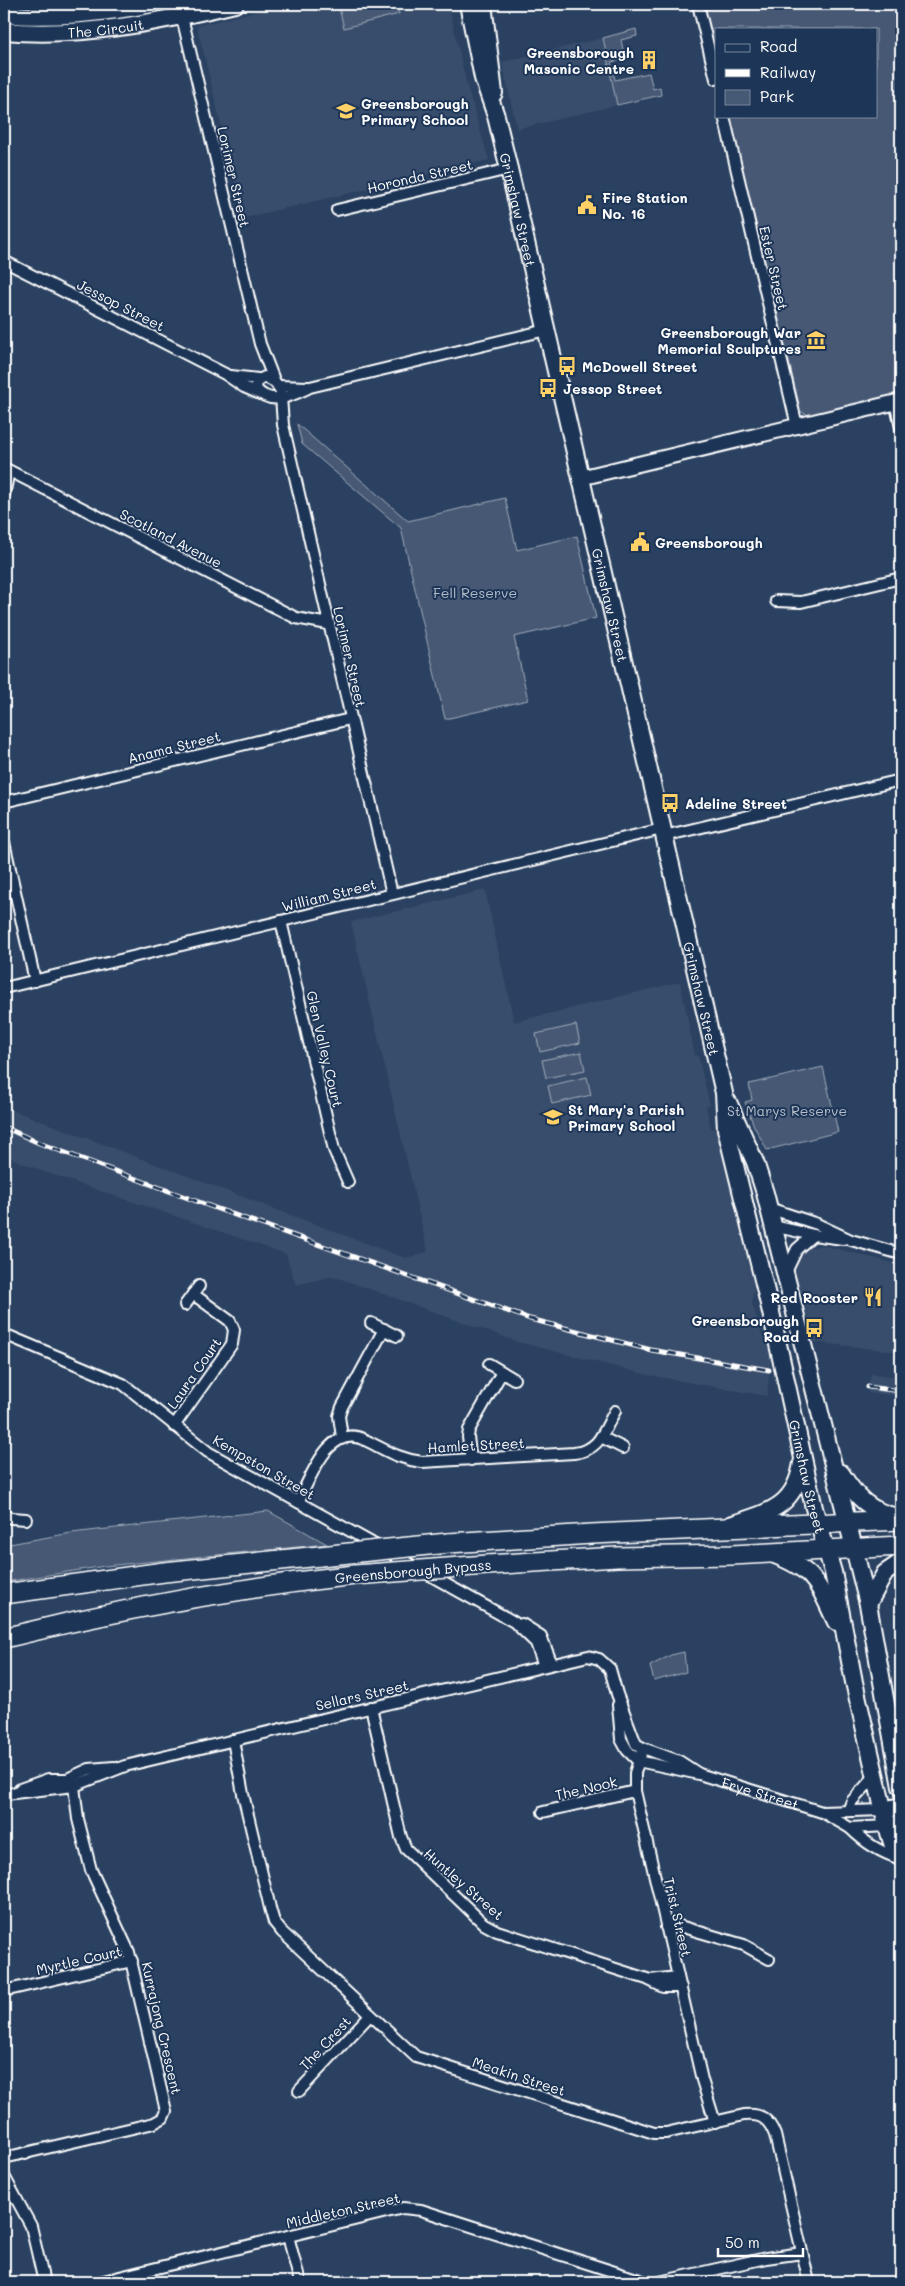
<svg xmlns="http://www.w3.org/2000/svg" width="905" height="2286" font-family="Mali,sans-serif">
<rect width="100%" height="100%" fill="#2a4161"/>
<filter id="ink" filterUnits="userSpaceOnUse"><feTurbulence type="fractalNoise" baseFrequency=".02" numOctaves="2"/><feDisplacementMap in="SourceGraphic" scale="10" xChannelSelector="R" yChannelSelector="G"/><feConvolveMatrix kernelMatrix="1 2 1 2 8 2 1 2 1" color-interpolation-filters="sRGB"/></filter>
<g filter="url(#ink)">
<g fill="#394e6c">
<path d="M4,4H114L43,8L4,7Z"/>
<path d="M286,4H448L468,90L489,160L244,218L197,26Z"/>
<path d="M603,38L617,105L517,129L502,62Z"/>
<path d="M485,890L514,1022L680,982L695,1056H698L710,1105L706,1107L711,1128L714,1129L715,1127L754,1288L752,1303L762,1335L766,1340L771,1359L767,1396L648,1375L518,1342L333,1276L296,1285L286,1254L42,1171L4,1155V1107L405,1258L428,1252L351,922Z"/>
<path d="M821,1245L901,1265V1352L813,1342L812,1330L804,1304L797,1292L792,1272L799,1255L809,1248Z"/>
<path d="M871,1374L901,1377V1396L868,1393Z"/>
</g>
<g fill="#465975" stroke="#a2acba">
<path d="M338,4H396L399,14L344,28Z"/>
<path d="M704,4H901V395L812,416L801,412L730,116H876V29H716V57Z"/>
<path d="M636,29L637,36L621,40L625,59L611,62L615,80L649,73L653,89L660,87L661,95L617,105L603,38Z"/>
<path d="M297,424L408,521L505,498L517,550L577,536L596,618L514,637L528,700L445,719L401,528L302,444Z"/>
<path d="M576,1025L580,1043L540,1052L536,1034Z"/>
<path d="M581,1052L585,1070L546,1078L542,1060Z"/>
<path d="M823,1067L838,1132L767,1150L754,1126L745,1102L752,1100L749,1084Z"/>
<path d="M587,1077L591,1095L552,1104L548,1086Z"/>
<path d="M268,1511L327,1544L105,1566L4,1582V1545L71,1533Z"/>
<path d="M684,1652L686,1672L654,1681L650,1666L671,1655Z"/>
</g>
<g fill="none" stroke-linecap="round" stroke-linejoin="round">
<g stroke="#fff" stroke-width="14">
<g id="street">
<path d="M698,4L716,79"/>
<path d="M182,17L260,344L274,380"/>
<path d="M724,116L797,426"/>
<path d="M337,210L509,169"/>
<path d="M4,261L225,374L244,387L260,394"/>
<path d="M231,376L258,379"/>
<path d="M279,386L307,387"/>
<path d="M281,396L283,425L392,894"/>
<path d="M277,398L281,396V391L275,382L265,377L257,381L256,389C271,407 293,395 310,387L546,330"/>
<path d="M895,402L901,428"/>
<path d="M4,468L296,618L328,624"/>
<path d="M4,495L9,471"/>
<path d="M776,601L801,602L901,578"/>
<path d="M4,802L350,719"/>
<path d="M664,836L901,780"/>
<path d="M4,842L35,981"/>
<path d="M281,921L334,1150L348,1182"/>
<path d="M4,988L662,829"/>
<path d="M769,1208L817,1224L851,1240L901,1254"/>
<path d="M773,1226L813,1235L843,1239"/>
<path d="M786,1272L797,1249L813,1235"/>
<path d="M185,1305L199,1286"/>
<path d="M371,1323L397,1336"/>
<path d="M4,1334L123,1384L208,1452L514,1622L536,1643L544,1666"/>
<path d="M489,1364L514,1379"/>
<path d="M174,1426L232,1344L234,1330L230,1321L193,1294"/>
<path d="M342,1437L339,1416L342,1407L384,1329"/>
<path d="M601,1437L623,1448"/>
<path d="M471,1460L468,1437L469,1430L502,1372"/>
<path d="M298,1502C311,1477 329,1422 365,1440C386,1450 398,1459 422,1462L574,1453C600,1450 603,1432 615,1411"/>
<path d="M4,1515L11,1518L26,1519"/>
<path d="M522,1624L541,1636L552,1664"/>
<path id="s1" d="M618,1705L621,1739L627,1750L638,1761L699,1774L822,1812L850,1828L887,1826"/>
<path d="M371,1707L401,1837L406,1849L484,1924L497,1931L647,1979L663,1987H681"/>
<path d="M233,1740L243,1794L270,1908L274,1922L282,1932L416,2057L654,2133H666L744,2115C761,2113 769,2119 775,2135L809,2282"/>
<path d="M643,1748L635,1773V1791L702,2080L715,2122"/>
<path d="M20,1789L48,1779H67L89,1769L114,1767"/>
<path d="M6,1794L74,1786L125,1766L588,1656L599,1659L610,1669L617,1694L636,1744L643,1748L679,1761L699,1774"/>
<path d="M848,1811L852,1801L875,1776"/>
<path d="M543,1812L635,1791"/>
<path d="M822,1812L883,1810"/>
<path d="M850,1828C865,1843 881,1853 901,1859"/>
<path d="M666,1927L676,1925L744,1945L769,1959"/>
<path d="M650,1980L678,1977"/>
<path d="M4,1991L132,1961"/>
<path d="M299,2091L370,2015"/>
<path d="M4,2158L154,2123L163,2118L166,2111L129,1952L91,1870L78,1819L74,1786L67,1779"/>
<path d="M4,2176L31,2226L44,2282"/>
<path d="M288,2236L300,2282"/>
<path d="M99,2282L403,2208L421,2210L646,2282"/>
<path d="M659,2282L766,2258L802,2253"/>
</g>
</g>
<g stroke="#fff" stroke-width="18">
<path id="secondary" d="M580,478L901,401"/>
</g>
<g stroke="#fff" stroke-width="20">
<g id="primary">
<path id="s2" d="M468,4L483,78L496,116L509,169L724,1093L726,1129L770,1308L814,1508L833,1572L854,1682L887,1826L893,1846L901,1857"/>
<path d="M483,4L494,93"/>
<path d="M4,14C48,19 109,13 152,4"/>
<path id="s3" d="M4,31C83,38 159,22 235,4"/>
<path d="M728,1102L755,1162L765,1193L868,1604L901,1787"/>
<path d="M841,1473C856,1497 870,1512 898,1517"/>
<path d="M730,1525C768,1512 795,1508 802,1463"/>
<path d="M772,1554C815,1570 817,1582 836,1622"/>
<path d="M868,1604L885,1573L901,1562"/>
<path d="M883,1810L901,1806"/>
<path d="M887,1826L901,1823"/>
</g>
</g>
<g stroke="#fff" stroke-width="22">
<g id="highway">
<path d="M448,1543L592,1534L901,1520"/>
<path d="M487,1565L617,1557L732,1555L901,1546"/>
<path d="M4,1594L164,1572L320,1556"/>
<path d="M4,1638C119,1609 236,1588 355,1575"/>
</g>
</g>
<use href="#street" stroke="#1d3557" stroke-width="10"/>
<use href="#secondary" stroke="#1d3557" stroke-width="14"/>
<use href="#primary" stroke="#1d3557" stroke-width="16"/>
<use href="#highway" stroke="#1d3557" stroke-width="19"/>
<g stroke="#fff" stroke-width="5">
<g id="rail">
<path d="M4,1127L39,1143L215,1208L530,1319L651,1350L769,1370"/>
<path d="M868,1387L901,1391"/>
</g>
</g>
<use href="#rail" stroke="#1d3557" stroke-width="3" stroke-dasharray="9" stroke-linecap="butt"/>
<g stroke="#fff" stroke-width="22" stroke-linecap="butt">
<g id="highway-bridge">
<path d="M320,1556L448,1543"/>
<path d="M355,1575L487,1565"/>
</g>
</g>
<use href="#highway-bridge" stroke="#1d3557" stroke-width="19"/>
</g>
</g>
<defs>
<g id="building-bare" transform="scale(1.5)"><path d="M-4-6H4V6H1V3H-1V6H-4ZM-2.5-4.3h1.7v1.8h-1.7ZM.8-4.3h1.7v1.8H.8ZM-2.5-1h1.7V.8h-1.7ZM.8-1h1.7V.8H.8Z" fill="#ffd166" stroke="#1d3557" stroke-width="2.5" paint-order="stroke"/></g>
<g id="school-bare" transform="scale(1.5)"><path d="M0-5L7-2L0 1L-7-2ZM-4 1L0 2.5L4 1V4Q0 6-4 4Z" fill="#ffd166" stroke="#1d3557" stroke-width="2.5" paint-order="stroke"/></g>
<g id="civic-bare" transform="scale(1.5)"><path d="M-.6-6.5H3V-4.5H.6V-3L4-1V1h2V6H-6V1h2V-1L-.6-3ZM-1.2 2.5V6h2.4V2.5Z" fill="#ffd166" stroke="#1d3557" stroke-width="2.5" paint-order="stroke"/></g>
<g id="museum-bare" transform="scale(1.5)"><path d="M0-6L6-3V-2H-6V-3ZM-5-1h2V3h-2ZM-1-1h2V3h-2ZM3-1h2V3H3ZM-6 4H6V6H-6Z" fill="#ffd166" stroke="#1d3557" stroke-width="2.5" paint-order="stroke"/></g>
<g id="bus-bare" transform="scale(1.5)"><path d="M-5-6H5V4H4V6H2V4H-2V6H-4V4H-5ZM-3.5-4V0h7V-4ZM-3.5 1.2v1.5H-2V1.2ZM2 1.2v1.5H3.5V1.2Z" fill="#ffd166" stroke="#1d3557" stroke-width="2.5" paint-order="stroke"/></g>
<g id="restaurant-bare" transform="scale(1.5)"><path d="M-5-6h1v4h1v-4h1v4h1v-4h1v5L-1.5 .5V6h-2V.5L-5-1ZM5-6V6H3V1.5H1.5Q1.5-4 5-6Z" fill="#ffd166" stroke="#1d3557" stroke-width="2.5" paint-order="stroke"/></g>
</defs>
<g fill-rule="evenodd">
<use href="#building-bare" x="649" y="60"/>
<use href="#school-bare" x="346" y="111"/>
<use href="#civic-bare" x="587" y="205"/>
<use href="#museum-bare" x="816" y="340"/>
<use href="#bus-bare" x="567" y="366"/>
<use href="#bus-bare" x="548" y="388"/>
<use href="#civic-bare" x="640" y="542"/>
<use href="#bus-bare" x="670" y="803"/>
<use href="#school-bare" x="553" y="1117"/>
<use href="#restaurant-bare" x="873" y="1297"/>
<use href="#bus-bare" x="814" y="1328"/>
</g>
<g text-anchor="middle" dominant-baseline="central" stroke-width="4" stroke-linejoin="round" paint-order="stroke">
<g font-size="14" fill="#fff" stroke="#1d3557">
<text stroke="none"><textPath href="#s3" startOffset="102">The Circuit</textPath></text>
<text transform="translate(420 176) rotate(-13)">Horonda Street</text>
<text transform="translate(234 177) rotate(77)">Lorimer Street</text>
<text stroke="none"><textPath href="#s2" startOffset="212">Grimshaw Street</textPath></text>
<text transform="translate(774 268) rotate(77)">Ester Street</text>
<text transform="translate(121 305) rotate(27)">Jessop Street</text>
<text transform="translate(171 538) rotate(27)">Scotland Avenue</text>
<text stroke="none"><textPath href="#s2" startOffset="618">Grimshaw Street</textPath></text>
<text transform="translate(350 657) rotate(77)">Lorimer Street</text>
<text transform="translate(174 747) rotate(-14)">Anama Street</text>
<text transform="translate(329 895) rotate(-14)">William Street</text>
<text stroke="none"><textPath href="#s2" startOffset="1022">Grimshaw Street</textPath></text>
<text transform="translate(325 1049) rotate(77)">Glen Valley Court</text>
<text transform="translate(194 1373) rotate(-55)">Laura Court</text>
<text transform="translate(476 1445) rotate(-3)">Hamlet Street</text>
<text transform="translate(264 1467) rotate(30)">Kempston Street</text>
<text stroke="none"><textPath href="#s2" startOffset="1512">Grimshaw Street</textPath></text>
<text transform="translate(413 1571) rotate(-5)">Greensborough Bypass</text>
<text transform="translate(362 1695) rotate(-13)">Sellars Street</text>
<text transform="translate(586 1788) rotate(-13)">The Nook</text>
<text stroke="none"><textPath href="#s1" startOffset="189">Frye Street</textPath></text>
<text transform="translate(464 1884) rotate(41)">Huntley Street</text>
<text transform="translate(678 1917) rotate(77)">Trist Street</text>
<text transform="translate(79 1960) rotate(-13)">Myrtle Court</text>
<text transform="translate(162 2028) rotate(77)">Kurrajong Crescent</text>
<text transform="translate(325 2043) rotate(-47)">The Crest</text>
<text transform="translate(519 2076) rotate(18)">Meakin Street</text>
<text transform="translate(343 2210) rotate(-13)">Middleton Street</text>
</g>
<g font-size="14" font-weight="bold" fill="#fff" stroke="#1d3557" text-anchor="start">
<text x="634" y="52" text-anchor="end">Greensborough<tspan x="634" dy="16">Masonic Centre</tspan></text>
<text x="361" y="103">Greensborough<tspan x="361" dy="16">Primary School</tspan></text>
<text x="602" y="197">Fire Station<tspan x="602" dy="16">No. 16</tspan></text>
<text x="801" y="332" text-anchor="end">Greensborough War<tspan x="801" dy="16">Memorial Sculptures</tspan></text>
<text x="582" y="366">McDowell Street</text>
<text x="563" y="388">Jessop Street</text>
<text x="655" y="542">Greensborough</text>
<text x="685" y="803">Adeline Street</text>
<text x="568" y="1109">St Mary's Parish<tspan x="568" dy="16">Primary School</tspan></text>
<text x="858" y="1297" text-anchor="end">Red Rooster</text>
<text x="799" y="1320" text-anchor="end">Greensborough<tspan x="799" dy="16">Road</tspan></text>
</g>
<g font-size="14" fill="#b5bdc8" stroke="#1d3557">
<text x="475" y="592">Fell Reserve</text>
<text x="787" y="1110">St Marys Reserve</text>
</g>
</g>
<rect width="905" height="2286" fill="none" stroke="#1d3557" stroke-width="20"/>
<rect x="10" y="10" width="885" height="2266" fill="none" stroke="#fff" stroke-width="2" filter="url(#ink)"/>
<rect x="715" y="28" width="162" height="90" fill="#1d3557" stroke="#77869a"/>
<rect x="725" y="44" width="25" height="8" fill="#1d3557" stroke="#77869a"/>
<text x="760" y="52" font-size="15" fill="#ffffff">Road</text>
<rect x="725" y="69" width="25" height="8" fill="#ffffff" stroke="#77869a"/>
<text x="760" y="78" font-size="15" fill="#ffffff">Railway</text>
<rect x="725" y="90" width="25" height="15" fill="#465975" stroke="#77869a"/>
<text x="760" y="102" font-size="15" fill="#ffffff">Park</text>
<path d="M718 2248v8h85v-8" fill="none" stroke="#ffffff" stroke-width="2.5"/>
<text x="725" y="2248" font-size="15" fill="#ffffff" stroke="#1d3557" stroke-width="4" paint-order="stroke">50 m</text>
</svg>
